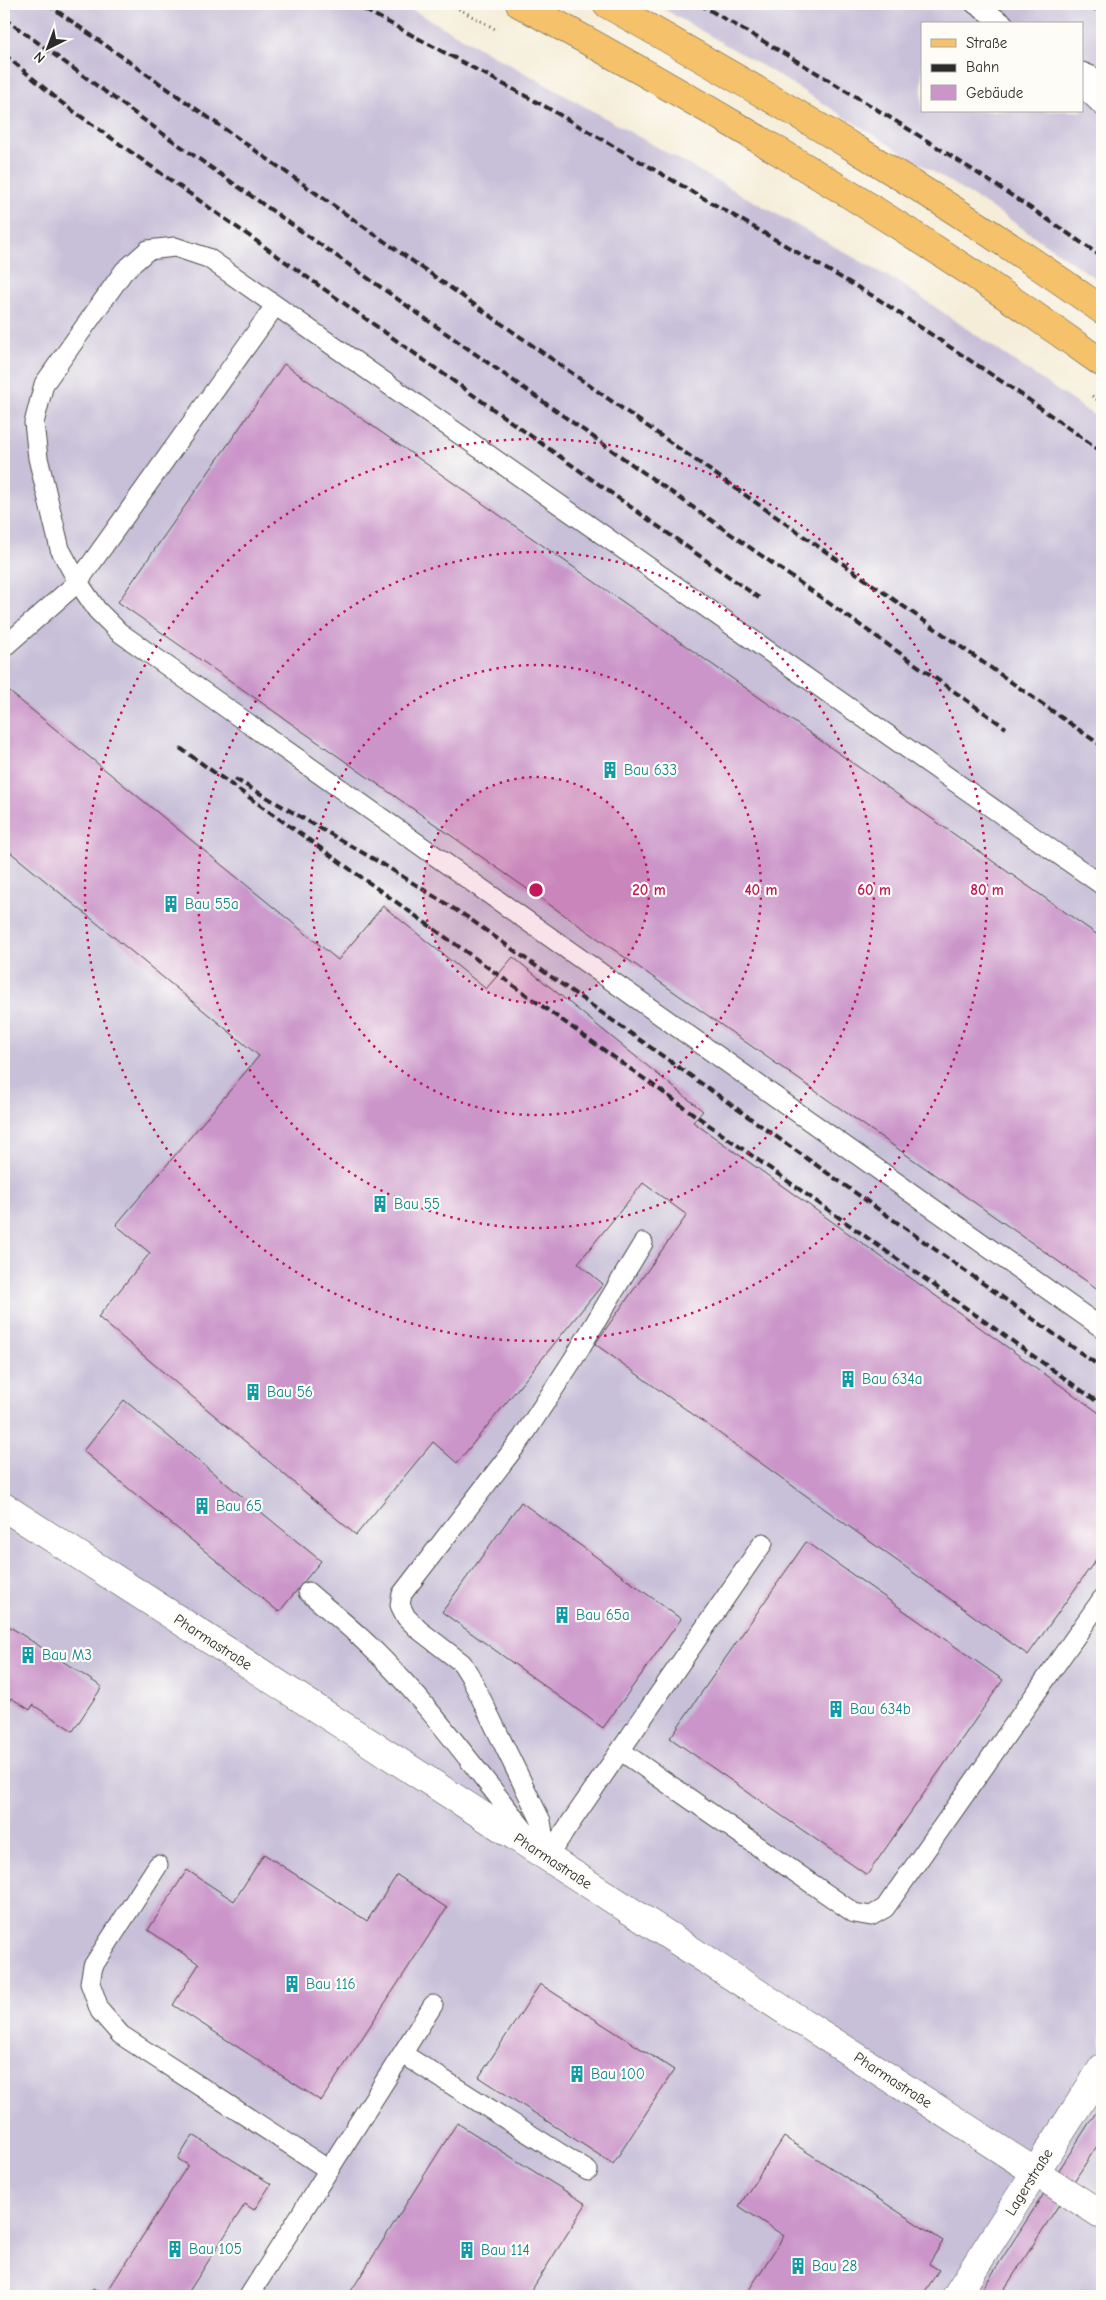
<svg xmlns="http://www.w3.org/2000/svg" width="1106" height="2300" font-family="'Comic Neue',sans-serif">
<rect width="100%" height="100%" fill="#fdfcf7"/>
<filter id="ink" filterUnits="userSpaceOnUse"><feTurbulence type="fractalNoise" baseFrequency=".02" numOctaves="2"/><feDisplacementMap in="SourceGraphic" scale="10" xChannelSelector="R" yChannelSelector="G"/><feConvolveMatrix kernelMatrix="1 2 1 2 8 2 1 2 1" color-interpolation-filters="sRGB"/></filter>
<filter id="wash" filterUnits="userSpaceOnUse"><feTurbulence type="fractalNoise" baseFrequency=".0096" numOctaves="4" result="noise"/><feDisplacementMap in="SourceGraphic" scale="20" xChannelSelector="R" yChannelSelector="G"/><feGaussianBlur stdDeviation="1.12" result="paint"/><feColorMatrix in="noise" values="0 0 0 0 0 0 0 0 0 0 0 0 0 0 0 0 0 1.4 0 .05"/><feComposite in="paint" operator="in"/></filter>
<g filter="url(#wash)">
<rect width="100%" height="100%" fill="#f5edd8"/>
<g fill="#c8bfd8" fill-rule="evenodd">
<path d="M4,4H402L903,285L1102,421V2296H4Z"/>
<path d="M655,4H1102V283L1006,217L771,71ZM922,24H1082V111H922Z"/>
</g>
<g id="blocks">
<g fill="#cb95c9">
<path d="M284,364L1102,938V1292L118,602Z"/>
<path d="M5,688L338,960L383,906L486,989L513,957L703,1111L693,1122L1102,1415V1551L1028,1655L595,1344L687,1215L643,1183L578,1263L603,1284L457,1463L433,1442L356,1535L98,1317L150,1253L116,1225L259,1056L4,847Z"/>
<path d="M124,1400L321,1561L279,1612L83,1451Z"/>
<path d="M521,1502L681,1619L603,1728L442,1612Z"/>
<path d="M806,1542L1003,1680L867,1875L670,1738Z"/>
<path d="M4,1623L102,1687L73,1731L33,1705L30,1710L11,1698L4,1710Z"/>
<path d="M264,1854L367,1921L397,1875L447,1908L321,2101L173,2005L199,1964L148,1930L187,1870L234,1901Z"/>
<path d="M540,1984L674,2070L613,2164L479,2077Z"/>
<path d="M1102,2103V2138L1000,2296H978Z"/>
<path d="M457,2123L586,2204L528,2296H348Z"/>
<path d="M193,2135L271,2184L254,2210L245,2204L186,2296H88L93,2288L105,2295L188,2165L178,2159Z"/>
<path d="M784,2137L943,2241L929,2264L939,2270L922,2296H745L784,2236L739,2206Z"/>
</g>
</g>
</g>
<g filter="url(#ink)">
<use href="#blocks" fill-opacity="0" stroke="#494845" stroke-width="1"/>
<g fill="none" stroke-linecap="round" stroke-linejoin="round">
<g stroke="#494845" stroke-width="21">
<g id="service">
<path d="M975,4L1004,24"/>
<path d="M1082,72L1102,80"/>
<path d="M1082,87L1102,106"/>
<path d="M4,647L78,582L275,306"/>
<path d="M1102,885L208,258L175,247L148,250L124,271L44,384L34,423L38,458L60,549L78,582L97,610L119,632L1102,1328"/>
<path d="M308,1592C325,1607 343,1621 360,1637C424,1696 478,1773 533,1841"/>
<path d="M621,1751L854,1913L871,1916L885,1908L1102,1599"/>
<path d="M547,1857L541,1821L470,1676L462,1663L419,1630L406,1617L400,1605L402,1594L522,1438L574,1358L643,1243"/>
<path d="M547,1857L763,1543"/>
<path d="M158,1865L93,1966L90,1983L100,2011L121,2035L329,2170"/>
<path d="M403,2054L588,2171"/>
<path d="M249,2296L433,2005"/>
</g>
</g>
<g stroke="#494845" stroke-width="29">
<g id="minor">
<path d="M4,1507L1102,2215"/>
<path d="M956,2296L1102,2068"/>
</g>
</g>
<g stroke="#494845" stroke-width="29">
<g id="primary">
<path d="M520,4C720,112 917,230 1102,363"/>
<path d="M607,4C776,100 944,197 1102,310"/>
</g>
</g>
<g stroke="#494845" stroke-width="3" stroke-dasharray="1 4" stroke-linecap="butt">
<path d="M450,4L497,30"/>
<path d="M1092,396L1102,403"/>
</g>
<use href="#service" stroke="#fff" stroke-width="19"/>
<use href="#minor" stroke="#fff" stroke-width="28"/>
<use href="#primary" stroke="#f5c16b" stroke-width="28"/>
<g stroke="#2b2b2b" stroke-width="4" stroke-dasharray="8 4" stroke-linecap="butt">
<path d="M47,4L1102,746"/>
<path d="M354,4L546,107L878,299L1025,397L1102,452"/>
<path d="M699,4C837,83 972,166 1102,257"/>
<path d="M1091,4L1102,18"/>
<path d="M4,18L162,133L1006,728"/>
<path d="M4,54L62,103L759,598"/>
<path d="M180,748L1102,1405"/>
<path d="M235,779L389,868L467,917L1102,1368"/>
</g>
</g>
</g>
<circle cx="536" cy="890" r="113" fill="#c2185b" fill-opacity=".12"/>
<g fill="none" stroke="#c2185b" stroke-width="2.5" stroke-dasharray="2.5 5">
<circle cx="536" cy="890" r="113"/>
<circle cx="536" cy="890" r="225"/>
<circle cx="536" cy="890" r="338"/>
<circle cx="536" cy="890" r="451"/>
</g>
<defs>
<g id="building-bare" transform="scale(1.35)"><path d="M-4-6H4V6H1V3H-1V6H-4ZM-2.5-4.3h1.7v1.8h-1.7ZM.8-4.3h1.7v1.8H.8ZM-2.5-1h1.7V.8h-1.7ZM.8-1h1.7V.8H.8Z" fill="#0f9aa8" stroke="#fdfcf7" stroke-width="2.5" paint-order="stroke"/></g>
</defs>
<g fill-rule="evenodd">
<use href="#building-bare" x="610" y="770"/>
<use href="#building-bare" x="171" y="904"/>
<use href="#building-bare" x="380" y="1204"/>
<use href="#building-bare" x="848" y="1379"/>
<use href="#building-bare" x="253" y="1392"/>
<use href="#building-bare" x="202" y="1506"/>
<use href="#building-bare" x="562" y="1615"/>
<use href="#building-bare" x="28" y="1655"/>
<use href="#building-bare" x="836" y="1709"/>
<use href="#building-bare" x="292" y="1984"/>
<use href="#building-bare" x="577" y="2074"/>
<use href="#building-bare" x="175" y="2249"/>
<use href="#building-bare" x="467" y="2250"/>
<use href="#building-bare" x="798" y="2266"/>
</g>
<g text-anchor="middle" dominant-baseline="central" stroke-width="4.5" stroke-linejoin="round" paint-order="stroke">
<g font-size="15" fill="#0d838f" stroke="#fdfcf7" text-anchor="start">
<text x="624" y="770">Bau 633</text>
<text x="185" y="904">Bau 55a</text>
<text x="394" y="1204">Bau 55</text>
<text x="862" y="1379">Bau 634a</text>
<text x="267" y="1392">Bau 56</text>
<text x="216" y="1506">Bau 65</text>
<text x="576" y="1615">Bau 65a</text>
<text x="42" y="1655">Bau M3</text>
<text x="850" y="1709">Bau 634b</text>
<text x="306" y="1984">Bau 116</text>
<text x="591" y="2074">Bau 100</text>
<text x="189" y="2249">Bau 105</text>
<text x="481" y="2250">Bau 114</text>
<text x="812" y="2266">Bau 28</text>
</g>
<g font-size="15" fill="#2b2b2b" stroke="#fdfcf7">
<text transform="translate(213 1642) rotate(33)">Pharmastraße</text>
<text transform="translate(553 1861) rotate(33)">Pharmastraße</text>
<text transform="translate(893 2080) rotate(33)">Pharmastraße</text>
<text transform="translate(1029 2182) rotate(-58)">Lagerstraße</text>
</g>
</g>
<circle cx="536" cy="890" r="8" fill="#c2185b" stroke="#fdfcf7" stroke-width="2.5"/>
<g font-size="15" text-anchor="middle" font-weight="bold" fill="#c2185b" stroke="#fdfcf7" stroke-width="4.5" stroke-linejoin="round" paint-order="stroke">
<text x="649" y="895">20 m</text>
<text x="761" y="895">40 m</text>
<text x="874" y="895">60 m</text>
<text x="987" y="895">80 m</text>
</g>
<rect width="1106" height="2300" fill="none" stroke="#fdfcf7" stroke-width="20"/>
<rect x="921" y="22" width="162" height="90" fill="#fdfcf7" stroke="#a9a8a5"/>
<rect x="931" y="39" width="25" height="8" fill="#f5c16b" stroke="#a9a8a5"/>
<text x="966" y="48" font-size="15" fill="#2b2b2b">Straße</text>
<rect x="931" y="64" width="25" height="8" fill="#2b2b2b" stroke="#a9a8a5"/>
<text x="966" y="72" font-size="15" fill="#2b2b2b">Bahn</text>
<rect x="931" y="85" width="25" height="15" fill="#cb95c9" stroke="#a9a8a5"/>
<text x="966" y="98" font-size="15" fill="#2b2b2b">Gebäude</text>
<g transform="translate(48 48) rotate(222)" stroke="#fdfcf7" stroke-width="4" paint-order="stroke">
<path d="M0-4L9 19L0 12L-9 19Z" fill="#2b2b2b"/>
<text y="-8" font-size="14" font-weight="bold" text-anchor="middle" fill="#2b2b2b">N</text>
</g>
</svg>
